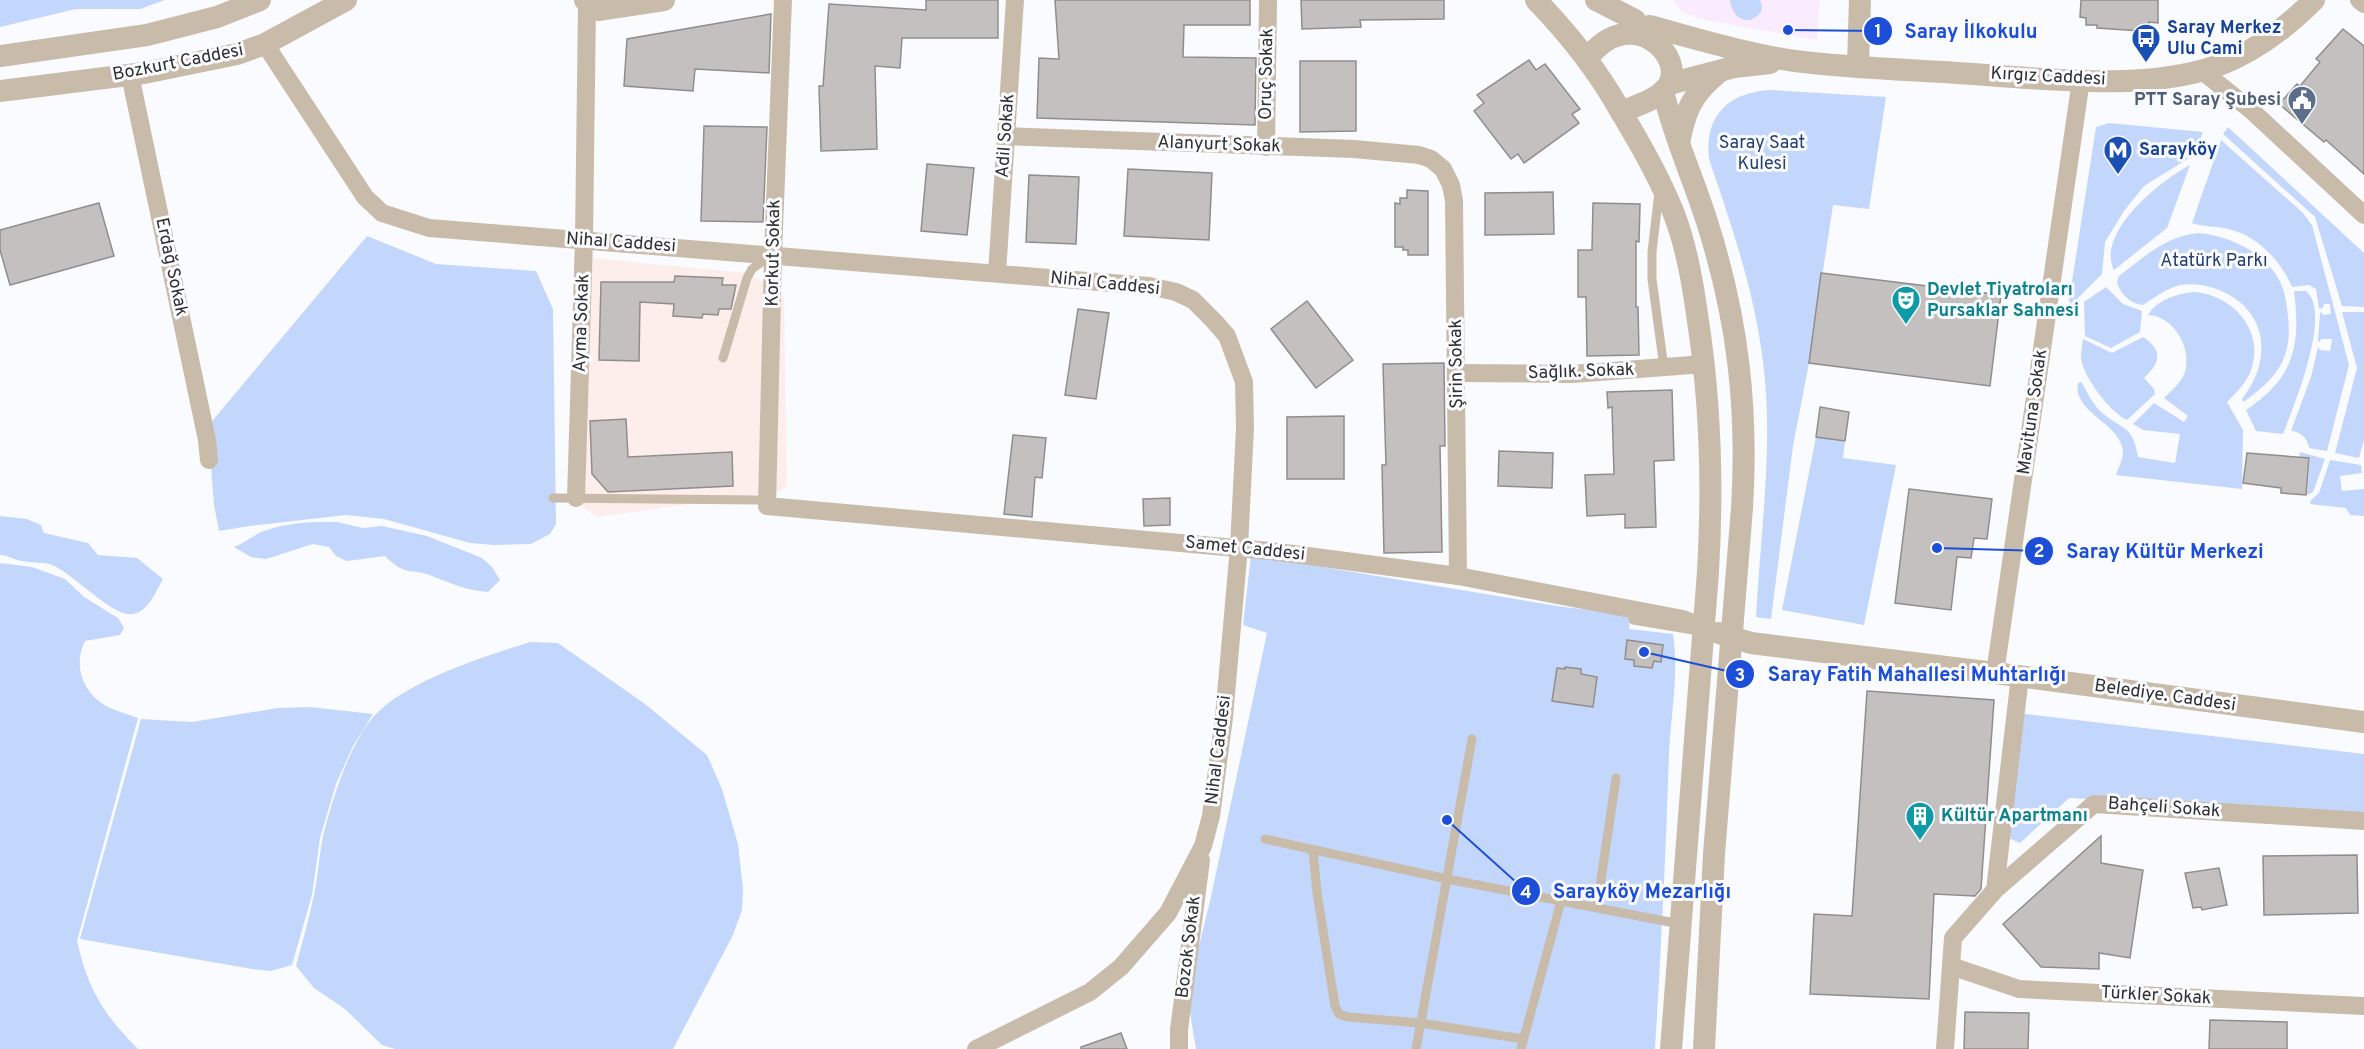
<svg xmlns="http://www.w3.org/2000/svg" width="2364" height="1049" font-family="Overpass,sans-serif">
<rect width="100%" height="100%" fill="#fafbfe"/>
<path fill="#fdedeb" d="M581,257L747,273L781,291L784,300L787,487L780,491L597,517L585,509L575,492Z"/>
<path fill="#faebfe" d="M1673,0H1820L1817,40L1700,19L1682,12Z"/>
<g fill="#c3d7fc">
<path d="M0,0H165L140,9H76L0,27Z"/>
<path d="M1730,0H1760L1762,6L1761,12C1748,28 1732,18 1730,0Z"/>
<path d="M1771,90L1886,97L1869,209L1833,205L1809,363L1793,446L1771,619L1756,617C1760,540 1772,457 1765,380C1758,301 1734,233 1709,159C1704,115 1729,92 1771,90Z"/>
<path d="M2109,123L2203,132L2194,155L2144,186L2124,211L2105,242L2102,274L2072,304L2069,301L2096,127Z"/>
<path d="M2228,127L2364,253V307L2342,306L2315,217L2223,134Z"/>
<path d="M2221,140L2303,213L2312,225L2349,365L2327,451L2309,448C2308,439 2300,431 2291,431L2311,377L2318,347L2320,350L2330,351L2332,339H2321L2320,342L2318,341L2320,313L2322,312L2323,315L2331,314L2330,304H2324L2323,308L2319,309L2316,289L2309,285L2292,287C2281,261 2257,235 2228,229C2216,226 2203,227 2192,223Z"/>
<path d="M2190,165L2167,228L2114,270C2095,233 2161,180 2190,165Z"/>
<path d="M2199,233C2232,236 2272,256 2283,289C2286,298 2287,308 2288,317C2290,334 2289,350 2280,366C2271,382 2257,391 2244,402L2242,399C2272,362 2269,311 2221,291C2209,285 2193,283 2180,285C2167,288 2154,298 2143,305C2131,304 2120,294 2117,282L2119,276C2145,256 2166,236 2199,233Z"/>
<path d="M367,236L436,264L536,271L553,309L556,524L550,534L531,544L494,545L470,543L384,519L346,515L250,526L219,531L214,505L208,426Z"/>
<path d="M2106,287L2123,304L2142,311L2140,332L2111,348L2085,336L2084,302Z"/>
<path d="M2294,291H2306C2333,312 2293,408 2283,434L2256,431L2246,410C2294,378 2301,346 2294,291Z"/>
<path d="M2193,292C2233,294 2267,332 2250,373C2245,384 2235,394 2227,402L2243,430L2242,489L2116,475C2118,468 2123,460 2123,452C2122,423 2072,413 2078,383L2081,382C2087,391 2092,403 2100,411C2121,430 2133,424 2138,457L2175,463L2180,434L2143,430L2133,424L2154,403L2184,422L2188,416L2164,398C2172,390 2181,383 2185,372C2192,348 2174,316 2148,315C2157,300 2176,294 2193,292Z"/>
<path d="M2342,312H2364V440L2359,458L2335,453L2357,368Z"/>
<path d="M2143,337C2163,350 2161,362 2144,378L2154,389L2155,394L2127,420C2110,412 2087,381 2082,363C2080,356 2082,347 2083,339L2112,353Z"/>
<path d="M1816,437L1845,441L1843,458L1896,465L1864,625L1782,610Z"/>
<path d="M2300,452L2325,459L2313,492L2307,495L2310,458L2299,457Z"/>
<path d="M2330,460L2361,465L2362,473L2340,476L2342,491L2364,489V516L2350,515L2346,508L2310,504L2311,500L2319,493Z"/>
<path d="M0,516L27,519L41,525L44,533L88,543L98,555L137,558L163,579C156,591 149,611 133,614C112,618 74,573 50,564C42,562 31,563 22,561C14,560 8,555 0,555Z"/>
<path d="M313,522H337L363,528L382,526L427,536L482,558L492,567L500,580L488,592C465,590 453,584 432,576C410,567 407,578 385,556L347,561L336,556L329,547L313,544L266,559L251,557L234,547C245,543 255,534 264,531C280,525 297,523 313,522Z"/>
<path d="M1251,555L1557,606L1630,615L1629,629L1673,634C1679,673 1671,714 1669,753C1666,852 1661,950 1655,1049H1196L1187,994L1211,897L1267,633L1243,625Z"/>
<path d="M0,563L32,567L65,579L84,597L118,618L124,628L120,635L85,641C73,665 82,692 106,706C116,711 128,714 138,718L77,941C88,989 103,1014 138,1049H0Z"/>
<path d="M531,642L558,643L645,704L707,755L722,789L738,844L743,889L742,910L733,935L673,1049H395L382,1045L345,1009L314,988L296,966C302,943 309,919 314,895C318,876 319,856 323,836C332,800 350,742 375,715C406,681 487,655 531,642Z"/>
<path d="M310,707L373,714L353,746L336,784L320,838L312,895L292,965L271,971L252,969L80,939L141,719L192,722L278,708Z"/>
<path d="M2026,714L2364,754V813L2069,798L2020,843L2002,835L2013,717Z"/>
</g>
<g fill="#c3c0bf" stroke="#908e8c" stroke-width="1.5">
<path d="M926,0H998V38H902L900,68L875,66L877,149L821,151L819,86H823L829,4L926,10Z"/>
<path d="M1055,0H1250V25H1184L1183,57L1256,58L1255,125L1037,118L1039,58L1059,59Z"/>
<path d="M1301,0H1444V19L1360,20L1361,27L1302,29Z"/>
<path d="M2081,0H2158V23L2149,22L2148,28H2141V31L2097,28V25H2086V18L2080,17Z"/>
<path d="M771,14L769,73L695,69L693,91L624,86L627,39Z"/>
<path d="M2343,29L2364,46V174L2326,140L2324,142L2279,104L2297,84L2300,86L2320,62L2316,59Z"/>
<path d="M1529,60L1536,70L1545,64L1580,109L1572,114L1579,123L1524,163L1518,154L1511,159L1474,111L1484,103L1477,95Z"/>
<path d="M1300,61H1356V131L1300,132Z"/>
<path d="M704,126L767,127L763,222L701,221Z"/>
<path d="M927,164L974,168L967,235L921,231Z"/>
<path d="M1128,169L1212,173L1209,240L1124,236Z"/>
<path d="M1029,175L1079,177L1076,244L1026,242Z"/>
<path d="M1407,190L1428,191V255H1408V250H1403V247H1395V203L1400,204V198H1407Z"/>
<path d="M1553,192L1554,234L1485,235V193Z"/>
<path d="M99,203L114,256L10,285L0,250V230Z"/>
<path d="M1593,203L1640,204L1639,242L1636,241V307H1638L1639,355L1587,356L1586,297H1578V250H1592Z"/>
<path d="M1821,273L2001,295L1990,386L1809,363Z"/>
<path d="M675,276L723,278L722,285H736L731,309H719L718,315L703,314L702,318L673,316L674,304L640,302L639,361L599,360L601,282H674Z"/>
<path d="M1307,301L1353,360L1316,388L1271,329Z"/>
<path d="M1078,309L1109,313L1096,399L1065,395Z"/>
<path d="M1444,363L1445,446H1440L1442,552L1384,553L1382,465H1386L1383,364Z"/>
<path d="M1672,390L1674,460L1654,461L1656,527L1625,528V514L1587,516L1585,475L1614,474L1612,407L1608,408L1607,392Z"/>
<path d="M1820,407L1849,412L1845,441L1816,437Z"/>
<path d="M1344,416V479H1287V417Z"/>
<path d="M626,419L628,457L732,452L733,486L608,492L592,474L590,421Z"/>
<path d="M1013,435L1046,438L1042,478L1035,477L1032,517L1004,514Z"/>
<path d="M1499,451L1553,453L1552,488L1498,486Z"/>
<path d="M2247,453L2309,458L2306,495L2281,493V488L2243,483Z"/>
<path d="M1909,489L1992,499L1987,539L1974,538L1971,558L1957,557L1951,610L1895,603Z"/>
<path d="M1170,498V525L1144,526L1143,499Z"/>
<path d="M1627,640L1663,645L1661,662L1654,661L1652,668L1634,666V660L1625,659Z"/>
<path d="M1565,667L1581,669V674L1597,677L1593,707L1552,701L1557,668L1565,669Z"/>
<path d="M1867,691L1994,700L1981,889L1975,896L1934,894L1929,999L1810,994L1814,914L1852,916Z"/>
<path d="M2101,836V863L2143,870L2130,958L2099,953V969L2041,967L2003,924Z"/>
<path d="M2357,855L2358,913L2264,915L2263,856Z"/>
<path d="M2219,868L2227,905L2202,910L2201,907L2193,908L2185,873Z"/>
<path d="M1965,1012L2029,1013L2028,1049H1964Z"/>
<path d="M2210,1020L2287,1022V1049H2209Z"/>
<path d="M1121,1033L1127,1049H1081V1047Z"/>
</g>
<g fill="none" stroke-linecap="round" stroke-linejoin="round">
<g stroke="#c8bba9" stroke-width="9">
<path d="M1659,192L1652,252V279L1664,368"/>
<path d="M723,358L747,278L752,269L768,257"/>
<path d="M553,498L759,500"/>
<path d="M1633,620L1693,630"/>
<path d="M1265,839L1447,879L1680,924"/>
<path d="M1313,851L1317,893L1335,1006L1339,1014L1348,1017L1420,1023L1523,1039"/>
<path d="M1597,907L1616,778"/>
<path d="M1416,1049L1472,739"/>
<path d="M1521,1049L1561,901"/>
</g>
<g stroke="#c8bba9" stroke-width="18">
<path d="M783,0L773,254L767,506L1270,551L1458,576L1683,619L1715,632"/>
<path d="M2359,0L2364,4"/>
<path d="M265,44L365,197L382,213L429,228L1149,286L1176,292L1193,300L1214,321L1227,336L1244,382L1245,428L1239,547L1224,717L1211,816L1203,846L1168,913L1121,967L1090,992L976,1049"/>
<path d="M2201,70L2252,111L2364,215"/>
<path d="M130,75L207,440L209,460"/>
<path d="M1005,136L1354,149L1419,155L1431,159L1443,169L1451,185L1454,201L1458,576"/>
<path d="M1266,147L1268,0"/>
<path d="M997,273L1015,0"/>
<path d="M1457,373L1572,374L1705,364"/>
<path d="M576,498L584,240L587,4"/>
<path d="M1995,673L2081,80"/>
<path d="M1995,890L2094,804L2364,821"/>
<path d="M1951,966L2019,989L2364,1006"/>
<path d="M1179,1049V1030L1201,860"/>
<path d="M1945,1049L1953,938L1995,890L2020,676"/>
</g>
<g stroke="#c8bba9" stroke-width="22">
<path d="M585,0L598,10L664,0"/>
<path d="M1536,0C1569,34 1598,71 1621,112C1635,106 1657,100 1667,87C1689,59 1632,0 1587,59"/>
<path d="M1596,0L1635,20"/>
<path d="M1649,26C1698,39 1746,54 1795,61C1858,69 1923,70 1986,75C2059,80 2147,90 2217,66C2255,52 2286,28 2314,0"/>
<path d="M0,56L147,35L217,17L260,0"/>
<path d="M1858,65L1860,0"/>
<path d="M1669,84L1734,67L1770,63"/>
<path d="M0,91L144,73L237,54L265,44L346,0"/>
<path d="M1663,91C1674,137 1694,180 1708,225C1738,320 1748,408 1742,508L1714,854L1704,1049"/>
<path d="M1621,112C1641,145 1660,178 1674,214C1687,248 1693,285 1698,321C1711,406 1713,486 1708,572L1671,1049"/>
<path d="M1679,143C1685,111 1692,94 1718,73"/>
<path d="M1719,633L1751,643L1995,673L2364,722"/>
</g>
</g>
<defs>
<g id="bus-pin" transform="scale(1.5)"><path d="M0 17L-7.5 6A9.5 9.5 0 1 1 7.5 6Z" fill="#1a4fb4" stroke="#fafbfe"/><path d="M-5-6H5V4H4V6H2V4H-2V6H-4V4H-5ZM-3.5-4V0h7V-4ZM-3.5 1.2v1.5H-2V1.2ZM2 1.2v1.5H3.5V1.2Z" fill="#fff"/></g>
<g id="civic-pin" transform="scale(1.5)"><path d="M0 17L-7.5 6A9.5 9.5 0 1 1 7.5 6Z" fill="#5c6f8a" stroke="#fafbfe"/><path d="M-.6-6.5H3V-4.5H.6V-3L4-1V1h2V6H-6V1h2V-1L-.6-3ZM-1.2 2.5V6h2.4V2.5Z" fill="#fff"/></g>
<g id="metro-pin" transform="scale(1.5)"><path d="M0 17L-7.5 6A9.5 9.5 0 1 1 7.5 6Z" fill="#1a4fb4" stroke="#fafbfe"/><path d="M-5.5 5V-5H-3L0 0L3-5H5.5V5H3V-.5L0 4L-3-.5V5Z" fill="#fff"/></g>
<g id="theatre-pin" transform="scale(1.5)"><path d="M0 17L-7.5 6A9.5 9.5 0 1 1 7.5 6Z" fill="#0f9aa8" stroke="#fafbfe"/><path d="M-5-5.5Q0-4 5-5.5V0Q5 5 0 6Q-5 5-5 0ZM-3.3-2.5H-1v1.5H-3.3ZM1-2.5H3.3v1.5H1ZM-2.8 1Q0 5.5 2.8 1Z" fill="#fff"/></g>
<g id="building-pin" transform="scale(1.5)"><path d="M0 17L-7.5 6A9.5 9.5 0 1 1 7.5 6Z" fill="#0f9aa8" stroke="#fafbfe"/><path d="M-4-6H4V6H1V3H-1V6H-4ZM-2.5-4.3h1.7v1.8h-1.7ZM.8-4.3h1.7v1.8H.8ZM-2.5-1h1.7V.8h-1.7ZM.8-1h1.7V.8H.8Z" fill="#fff"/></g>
</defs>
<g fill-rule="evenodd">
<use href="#bus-pin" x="2146" y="38"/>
<use href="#civic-pin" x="2302" y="100"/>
<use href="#metro-pin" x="2118" y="150"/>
<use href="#theatre-pin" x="1906" y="300"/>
<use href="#building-pin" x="1920" y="816"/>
</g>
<g text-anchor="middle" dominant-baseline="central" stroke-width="6" stroke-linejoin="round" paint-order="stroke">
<g font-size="18" font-weight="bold" fill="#164399" stroke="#fafbfe" text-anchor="start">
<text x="2167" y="28">Saray Merkez<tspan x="2167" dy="21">Ulu Cami</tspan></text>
<text x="2139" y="150">Sarayköy</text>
</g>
<g font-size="18" fill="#2f2f30" stroke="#fafbfe">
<text transform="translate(178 63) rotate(-11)">Bozkurt Caddesi</text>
<text transform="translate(1267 74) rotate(-89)">Oruç Sokak</text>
<text transform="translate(2048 77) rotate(3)">Kırgız Caddesi</text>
<text transform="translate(1006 136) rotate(-86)">Adil Sokak</text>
<text transform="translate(1219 145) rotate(2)">Alanyurt Sokak</text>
<text transform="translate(621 243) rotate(4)">Nihal Caddesi</text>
<text transform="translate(774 253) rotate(-89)">Korkut Sokak</text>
<text transform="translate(171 267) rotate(78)">Erdağ Sokak</text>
<text transform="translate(1105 284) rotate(6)">Nihal Caddesi</text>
<text transform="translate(582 323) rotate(-88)">Ayma Sokak</text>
<text transform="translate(1457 364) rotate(-91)">Şirin Sokak</text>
<text transform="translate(1581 372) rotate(-2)">Sağlık. Sokak</text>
<text transform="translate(2033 412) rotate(-82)">Mavituna Sokak</text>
<text transform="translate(1245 549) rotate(6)">Samet Caddesi</text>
<text transform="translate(2165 696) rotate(8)">Belediye. Caddesi</text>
<text transform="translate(1219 750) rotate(-83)">Nihal Caddesi</text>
<text transform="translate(2164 808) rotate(4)">Bahçeli Sokak</text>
<text transform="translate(1189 947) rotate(-83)">Bozok Sokak</text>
<text transform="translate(2156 996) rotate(3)">Türkler Sokak</text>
</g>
<g font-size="18" font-weight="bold" fill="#4e5e75" stroke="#fafbfe" text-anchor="end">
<text x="2281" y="100">PTT Saray Şubesi</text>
</g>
<g font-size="18" fill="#243d71" stroke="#fafbfe">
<text x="1762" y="143">Saray Saat<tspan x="1762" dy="21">Kulesi</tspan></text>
<text x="2214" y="261">Atatürk Parkı</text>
</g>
<g font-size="18" font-weight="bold" fill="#0d838f" stroke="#fafbfe" text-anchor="start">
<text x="1927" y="290">Devlet Tiyatroları<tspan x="1927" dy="21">Pursaklar Sahnesi</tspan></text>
<text x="1941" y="816">Kültür Apartmanı</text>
</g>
</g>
<path fill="none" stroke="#1d4ed8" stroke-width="2" d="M1788 30L1878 31M1937 548L2039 551M1644 652L1740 674M1447 820L1526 891"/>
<g fill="#1d4ed8" stroke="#fafbfe" stroke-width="2">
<circle cx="1788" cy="30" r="6"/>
<circle cx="1937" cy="548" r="6"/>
<circle cx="1644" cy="652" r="6"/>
<circle cx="1447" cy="820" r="6"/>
<circle cx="1878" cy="31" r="15"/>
<circle cx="2039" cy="551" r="15"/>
<circle cx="1740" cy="674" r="15"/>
<circle cx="1526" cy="891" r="15"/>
</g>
<g font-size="18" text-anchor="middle" font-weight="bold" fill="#fff">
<text x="1878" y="37">1</text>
<text x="2039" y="557">2</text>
<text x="1740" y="681">3</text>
<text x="1526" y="898">4</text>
</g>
<g font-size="20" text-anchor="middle" font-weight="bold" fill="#1d4ed8" stroke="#fafbfe" stroke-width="6" stroke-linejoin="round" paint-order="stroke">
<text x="1971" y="38">Saray İlkokulu</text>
<text x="2165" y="558">Saray Kültür Merkezi</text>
<text x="1917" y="681">Saray Fatih Mahallesi Muhtarlığı</text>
<text x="1642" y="898">Sarayköy Mezarlığı</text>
</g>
</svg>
